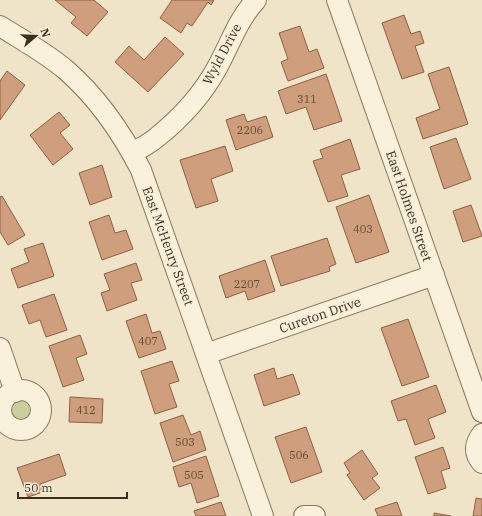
<svg xmlns="http://www.w3.org/2000/svg" width="482" height="516" font-family="'IBM Plex Serif',serif">
<rect width="100%" height="100%" fill="#f0e4c8"/>
<circle fill="#c9cf9b" cx="23" cy="410" r="14"/>
<g fill="#cf9f7d" stroke="#8d5f41">
<path d="M55,0H94L108,12L87,36L71,23L76,17Z"/>
<path d="M172,0H214L211,5L208,2L192,26L187,23L181,33L160,18Z"/>
<path d="M404,15L411,34L420,31L424,43L415,46L424,72L402,79L382,23Z"/>
<path d="M300,26L309,52L317,49L324,68L288,81L281,62L288,59L279,33Z"/>
<path d="M165,37L184,54L148,92L115,62L129,46L144,60Z"/>
<path d="M449,67L468,124L423,139L416,118L440,109L428,74Z"/>
<path d="M7,71L25,85L0,120V81Z"/>
<path d="M326,74L342,121L314,130L306,107L286,114L278,91Z"/>
<path d="M59,112L70,125L60,133L73,149L53,165L30,135Z"/>
<path d="M244,114L247,122L266,116L273,137L236,150L226,120Z"/>
<path d="M456,138L471,179L444,189L430,147Z"/>
<path d="M350,139L360,169L341,175L348,196L328,202L313,161L323,158L320,150Z"/>
<path d="M225,146L233,171L211,179L218,201L196,208L180,160Z"/>
<path d="M102,165L112,197L90,205L79,173Z"/>
<path d="M369,195L389,252L356,263L336,207Z"/>
<path d="M2,196L25,235L8,245L0,232V197Z"/>
<path d="M471,205L482,236L463,242L453,211Z"/>
<path d="M109,215L115,233L126,230L133,249L102,260L89,222Z"/>
<path d="M327,238L336,264L329,267L330,271L281,286L271,256Z"/>
<path d="M43,243L54,276L18,288L11,269L29,262L24,249Z"/>
<path d="M265,260L275,291L248,300L245,291L226,298L219,276Z"/>
<path d="M136,263L142,280L131,283L137,300L107,311L101,293L110,290L104,274Z"/>
<path d="M54,294L67,330L46,337L40,320L29,324L22,305Z"/>
<path d="M146,314L152,333L160,331L166,349L139,358L126,321Z"/>
<path d="M408,319L429,377L402,386L381,328Z"/>
<path d="M80,335L87,354L76,358L84,380L63,387L49,346Z"/>
<path d="M172,361L179,381L169,384L177,407L155,414L141,371Z"/>
<path d="M274,368L277,379L293,374L300,394L264,406L254,375Z"/>
<path d="M436,385L446,412L428,419L435,438L415,445L406,419L398,421L391,401Z"/>
<path d="M70,397L103,399L102,423L69,422Z"/>
<path d="M183,415L191,435L200,431L206,450L173,462L160,423Z"/>
<path d="M306,427L322,472L291,483L275,437Z"/>
<path d="M443,447L450,468L441,471L446,488L428,494L415,457Z"/>
<path d="M362,450L378,474L372,478L380,488L364,500L347,475L350,473L344,463Z"/>
<path d="M59,454L66,475L40,484L43,492L28,497L17,468Z"/>
<path d="M206,456L219,496L197,503L191,483L179,487L173,467Z"/>
<path d="M476,498L482,499V516H473Z"/>
<path d="M221,502L226,516H196L194,511Z"/>
<path d="M397,502L402,516H378L375,509Z"/>
<path d="M434,513L451,516H434Z"/>
</g>
<g fill="none" stroke-linecap="round" stroke-linejoin="round">
<g stroke="#8d765c" stroke-width="22">
<g id="minor">
<path d="M337,0L482,412"/>
<path d="M0,26C22,40 46,53 66,70C98,98 122,133 141,170L263,516"/>
<path d="M133,153C140,148 149,144 156,138C180,119 203,94 218,66C231,42 237,21 256,0"/>
<path d="M0,348L15,392"/>
<path d="M206,354L434,275"/>
<circle cx="21" cy="410" r="20"/>
<path d="M482,434C475,443 473,453 482,463"/>
<path d="M304,516H315"/>
</g>
</g>
<use href="#minor" stroke="#faf1dc" stroke-width="20"/>
</g>
<g text-anchor="middle" dominant-baseline="central" stroke-width="3.5" stroke-linejoin="round" paint-order="stroke">
<g font-size="11" fill="#624a37">
<text x="307" y="99">311</text>
<text x="250" y="130">2206</text>
<text x="363" y="229">403</text>
<text x="247" y="284">2207</text>
<text x="148" y="341">407</text>
<text x="86" y="410">412</text>
<text x="185" y="442">503</text>
<text x="299" y="455">506</text>
<text x="194" y="475">505</text>
</g>
<g font-size="13" fill="#3d2e20" stroke="#f7eed8">
<text transform="translate(222 54) rotate(-62)">Wyld Drive</text>
<text transform="translate(409 206) rotate(71)">East Holmes Street</text>
<text transform="translate(168 246) rotate(70)">East McHenry Street</text>
<text transform="translate(320 315) rotate(-19)">Cureton Drive</text>
</g>
</g>
<g transform="translate(36 36) rotate(71)" stroke="#f7eed8" stroke-width="3" paint-order="stroke">
<path d="M0-3L7 15L0 10L-7 15Z" fill="#3d2e20"/>
<text y="-6" font-size="11" font-weight="bold" text-anchor="middle" fill="#3d2e20">N</text>
</g>
<path d="M18 492v6h109v-6" fill="none" stroke="#3d2e20" stroke-width="2"/>
<text x="24" y="492" font-size="12" fill="#3d2e20" stroke="#f7eed8" stroke-width="3" paint-order="stroke">50 m</text>
</svg>
